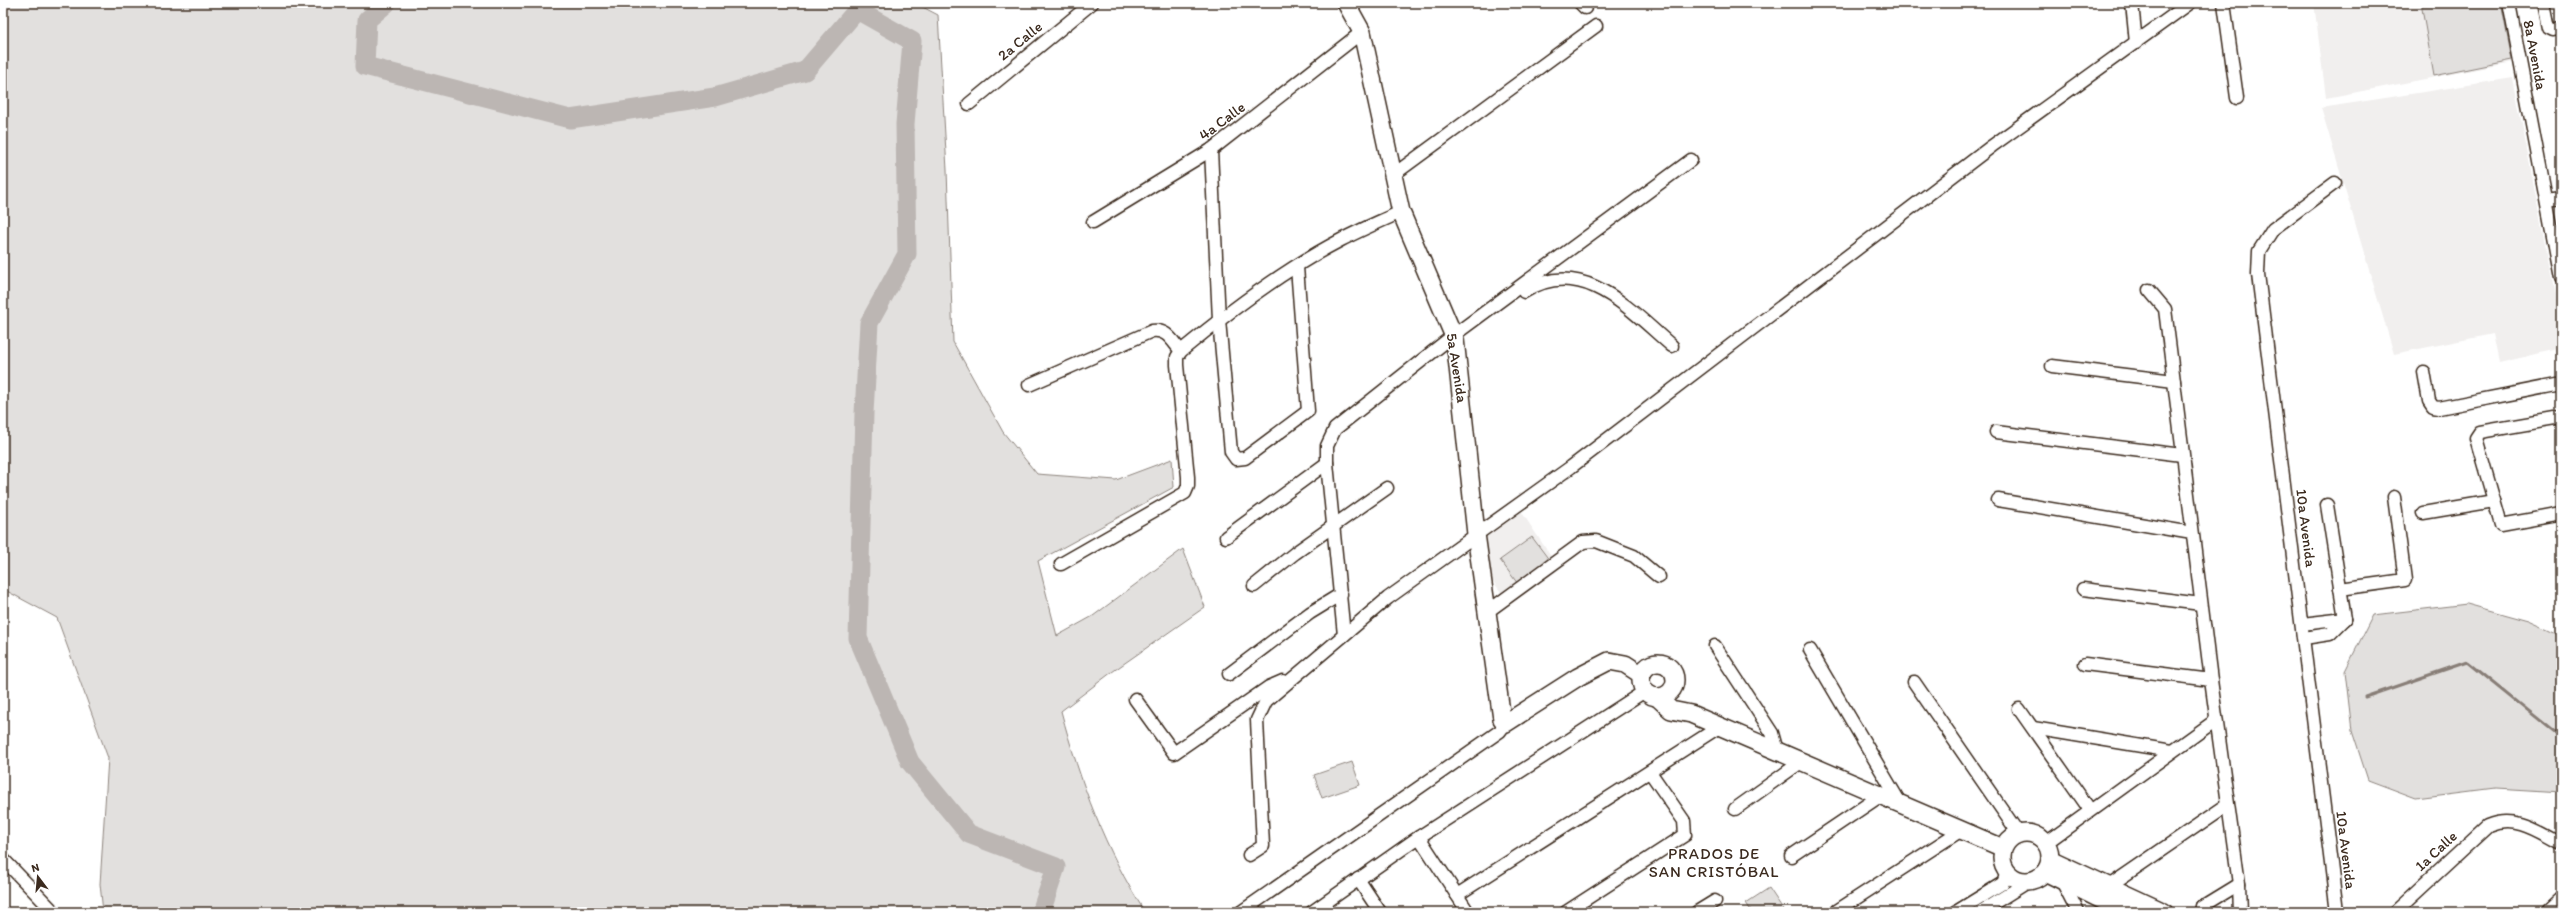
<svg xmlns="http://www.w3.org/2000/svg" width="2564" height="915" font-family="Itim,sans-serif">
<rect width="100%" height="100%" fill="#fff"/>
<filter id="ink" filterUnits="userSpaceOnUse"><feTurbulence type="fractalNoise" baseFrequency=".025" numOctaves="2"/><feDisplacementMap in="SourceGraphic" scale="8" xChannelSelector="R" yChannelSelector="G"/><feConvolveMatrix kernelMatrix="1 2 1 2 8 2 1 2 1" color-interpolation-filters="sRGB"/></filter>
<g filter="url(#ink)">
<g fill="#f1efee">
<path d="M2314,3H2504L2514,62L2326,98Z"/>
<path d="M2513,78L2561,326V348L2499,363L2493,334L2394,354L2321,108Z"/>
<path d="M1519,508L1554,561L1503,595L1492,580L1479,538Z"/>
</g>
<g fill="#e2e0de" stroke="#8e857e">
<path d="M3,3H915L938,15L947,170L953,342L1003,432L1037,474L1116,480L1172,459L1174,487L1038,561L1057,636L1093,616L1183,549L1205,607L1112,672L1061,711C1080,782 1105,850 1145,912H103L100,884L108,758L57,618L3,589Z"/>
<path d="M2421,3H2501L2512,60L2434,76Z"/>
<path d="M1532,537L1550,561L1518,584L1500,560Z"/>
<path d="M2467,604L2528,621L2561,636V792L2495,788L2416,798L2368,780L2352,731L2345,671L2373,615Z"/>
<path d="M1352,762L1360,785L1322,798L1314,775Z"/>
<path d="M1769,888L1785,912H1752L1746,903Z"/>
</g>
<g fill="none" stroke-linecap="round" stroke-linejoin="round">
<path stroke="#887e77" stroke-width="3" d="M2365,697L2467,662L2561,738"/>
<path stroke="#bcb6b3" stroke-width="19" d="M387,3L367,20L365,66L570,119L715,97L805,71L857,10L912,41L905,124L907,254L869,323L864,413L858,638L910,762L969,834L1056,867L1041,912"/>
<g stroke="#3b2a1e" stroke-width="15">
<g id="street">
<path d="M1580,3L1585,8"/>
<path d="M2132,3L2136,43"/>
<path d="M2224,3L2237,98"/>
<path d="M2509,3L2561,278"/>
<path d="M2544,3L2549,28L2553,30L2561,28"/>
<path d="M969,104L1092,3"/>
<path d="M1211,150L1219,320L1231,452L1236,459L1245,458L1308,411L1297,267"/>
<path d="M1393,175L1596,26"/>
<path d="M2335,183L2273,229L2259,251L2258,274L2337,912"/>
<path d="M2547,200L2561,198"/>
<path d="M1093,222L1211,150L1362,32"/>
<path d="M2149,290L2165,309L2211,680L2239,884L2240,912"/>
<path d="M1524,292C1582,254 1631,311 1672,346"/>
<path d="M2052,366L2174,381"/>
<path d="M2424,372L2429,401L2433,407L2439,408L2561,384"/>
<path d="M1029,385L1152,331C1167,329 1172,341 1181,351"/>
<path d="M2561,418L2480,432L2476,438L2501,525L2561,514"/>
<path d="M1996,432L2182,455"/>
<path d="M1998,500L2192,533"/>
<path d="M2327,505L2345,619"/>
<path d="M2423,513L2494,501"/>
<path d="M1226,537L1327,463"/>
<path d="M1061,564L1185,493L1188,486V477L1177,365V357L1181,351C1227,313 1287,268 1341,240C1360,230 1381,221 1401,212"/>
<path d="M1254,586L1295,553L1387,488"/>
<path d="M2083,589L2201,604"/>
<path d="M2340,589L2405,580L2394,497"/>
<path d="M1487,612L1583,542L1596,541L1634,556L1659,577"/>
<path d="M2302,624L2345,619"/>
<path d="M1344,635L1327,463V446L1335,429L1454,335L1691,160"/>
<path d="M2304,638L2330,634L2345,619"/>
<path d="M1715,646L1772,733L1777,751"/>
<path d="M1810,650L1902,806"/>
<path d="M2085,664L2211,680"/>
<path d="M1229,674L1310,613L1341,594"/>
<path d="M1914,682L2019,834"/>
<path d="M1135,699L1174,753L1269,687L1283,681"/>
<path d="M2019,709L2090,810"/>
<path d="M2033,728L2172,751"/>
<path d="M1735,809L1801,762"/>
<path d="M1419,837L1468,912"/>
<path d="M2046,843L2216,720"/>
<path d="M1249,855L1263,846L1257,720L1266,701L1388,598L1571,467L1992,146L2190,3"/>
<path d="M1791,856L1880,796"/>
<path d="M3,859L54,912"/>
<path d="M1358,879L1380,912"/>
<path d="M2063,883L2078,912"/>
<path d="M2104,891L2109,886L2227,805"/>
<path d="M1457,895L1719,727"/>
<path d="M1241,912L1500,731L1506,723"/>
<path d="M1312,912L1419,837L1645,691"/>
<path d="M1566,912L1685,835L1684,821L1650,772"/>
<path d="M1697,912L1715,901"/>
<path d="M1835,912L1960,831"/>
<path d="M1956,912L2003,883L2007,873"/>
<path d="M1980,912L2031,880"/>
<path d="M2202,912L2203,906L2239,884"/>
<path d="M2395,912L2488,826C2516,815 2536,829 2561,843"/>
<path d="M2547,912L2561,899"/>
</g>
</g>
<g stroke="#3b2a1e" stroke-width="20">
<g id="secondary">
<path d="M1346,3L1362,32L1401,212L1455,339L1476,534L1502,719L1506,723L1578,677L1609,661L1625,664L1642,675"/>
<circle cx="1658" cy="680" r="17"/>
<path d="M1657,697L1671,710L1691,714L2003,848"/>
<circle cx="2026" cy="857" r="24"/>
<path d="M2050,859L2164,912"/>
<path d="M2045,872L2126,912"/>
</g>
</g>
<use href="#street" stroke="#fff" stroke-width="12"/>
<use href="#secondary" stroke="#fff" stroke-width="17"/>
</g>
</g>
<g text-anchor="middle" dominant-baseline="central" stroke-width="3" stroke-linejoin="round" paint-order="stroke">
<g font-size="15" fill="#3b2a1e" stroke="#fff">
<text transform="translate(1020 41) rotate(-39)">2a Calle</text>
<text transform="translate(2535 55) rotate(79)">8a Avenida</text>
<text transform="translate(1222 121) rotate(-37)">4a Calle</text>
<text transform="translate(1457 368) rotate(81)">5a Avenida</text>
<text transform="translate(2306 528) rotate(83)">10a Avenida</text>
<text transform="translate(2346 850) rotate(83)">10a Avenida</text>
<text transform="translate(2436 851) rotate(-43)">1a Calle</text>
</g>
<g font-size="16" letter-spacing="1" fill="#3b2a1e" stroke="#fff">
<text x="1714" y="853">PRADOS DE<tspan x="1714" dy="18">SAN CRISTÓBAL</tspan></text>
</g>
</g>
<rect width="2564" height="915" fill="none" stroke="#fff" stroke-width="16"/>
<rect x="8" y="8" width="2548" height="899" fill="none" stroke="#3b2a1e" stroke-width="1.5" filter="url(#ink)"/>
<g transform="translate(38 877) rotate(344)" stroke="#ffffff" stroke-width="3" paint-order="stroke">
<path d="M0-3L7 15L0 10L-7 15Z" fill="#3b2a1e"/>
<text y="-6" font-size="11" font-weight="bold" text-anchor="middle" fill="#3b2a1e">N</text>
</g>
</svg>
